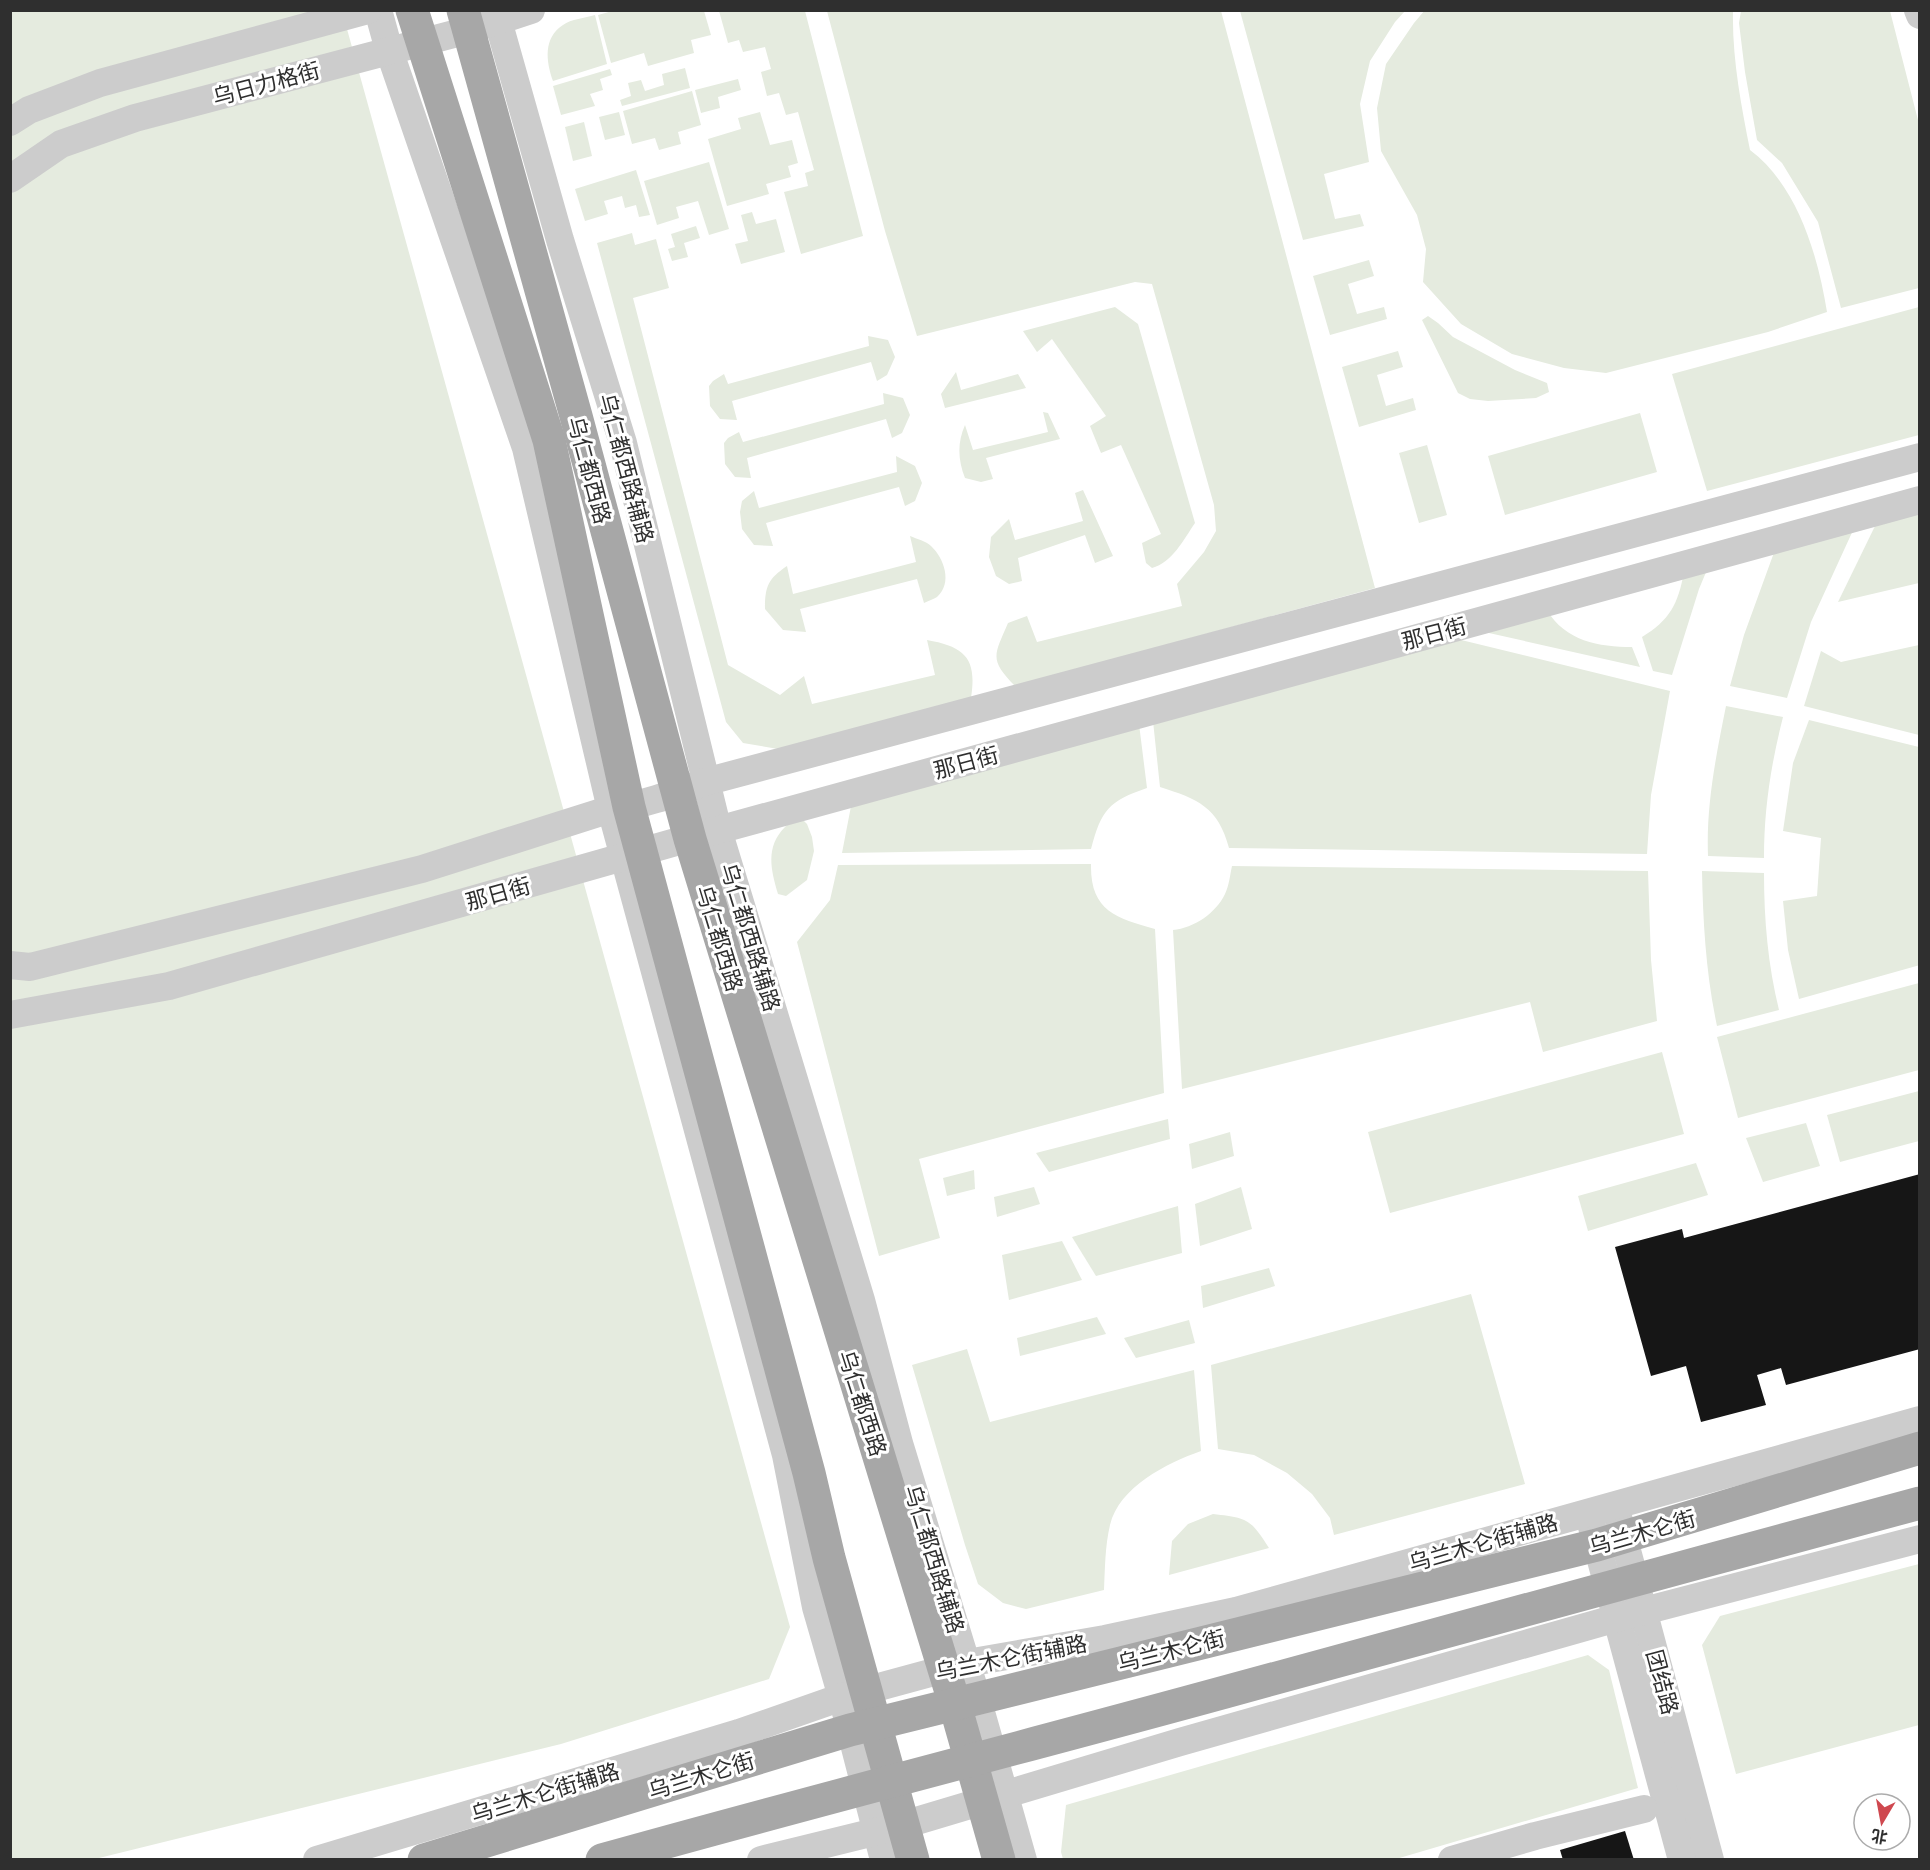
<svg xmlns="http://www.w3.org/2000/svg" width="1930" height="1870" font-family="Commissioner,'Noto Sans SC',sans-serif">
<rect width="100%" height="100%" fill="#fff"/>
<g fill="#e5ebdf">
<path d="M616,10L704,11L711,35L691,40L694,53L648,66L644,53L611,63L598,15Z"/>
<path d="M1425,10L1733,11C1732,58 1741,104 1750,150C1798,186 1818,256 1827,312L1768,332L1606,373L1564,368L1512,354L1461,324L1423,282L1426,249L1417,215L1381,151L1377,108L1386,64L1414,23Z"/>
<path d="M10,11H342L790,1627L769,1679L561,1744L99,1858L10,1859Z"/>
<path d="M719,11H805L863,236L801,254L784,192L808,186L805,173L814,170L798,112L786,115L779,93L767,96L761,72L771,69L765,47L743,52L739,40L728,43Z"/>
<path d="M827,11H1221L1375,588L1015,686C989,659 994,656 1008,623L1027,616L1037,642L1182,606L1177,584L1204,552L1216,531L1214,505L1152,284L1135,282L917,336L885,231Z"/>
<path d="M1240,11H1405L1395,22L1370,61L1360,104L1369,162L1324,174L1335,219L1360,214L1364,226L1303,240Z"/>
<path d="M1741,11H1890L1919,124V288L1841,308L1818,222L1782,163L1757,140L1745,72L1739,23Z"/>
<path d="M595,15L607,64L553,81C546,61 543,38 563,25C571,19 585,18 595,15Z"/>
<path d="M685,68L690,88L622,106L620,100L631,96L628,83L641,80L645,91L664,85L662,74Z"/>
<path d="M610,69L612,75L600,79L603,90L590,94L595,106L561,115L553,86Z"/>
<path d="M738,79L741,90L718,97L720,108L701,113L695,90Z"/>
<path d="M692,91L701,125L678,132L681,144L659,150L655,138L632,144L623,111Z"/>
<path d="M619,112L625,135L605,140L599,117Z"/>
<path d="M760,112L770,145L792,140L798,163L788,166L791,177L766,184L769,194L727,206L708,139L741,129L738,118Z"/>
<path d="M584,122L592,156L573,161L565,127Z"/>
<path d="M709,162L729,229L709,235L698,201L676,207L679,218L657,225L644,181Z"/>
<path d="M636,170L650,215L639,217L636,205L625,208L622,196L604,201L608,214L585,221L575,189Z"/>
<path d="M752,212L756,224L776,219L785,252L741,264L735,244L748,241L741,215Z"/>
<path d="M696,226L700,238L684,243L688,257L672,261L668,249L675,247L671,234Z"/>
<path d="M632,233L635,245L656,239L669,288L633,298L728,665L780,695L804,676L812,704L935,675L927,640C966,647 977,659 971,698L778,749L743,743L726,722L597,243Z"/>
<path d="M1369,260L1374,276L1348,284L1357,314L1384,307L1387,319L1330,335L1313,276Z"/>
<path d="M1115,307L1138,324L1195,523C1184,539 1172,563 1152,568L1146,563L1142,543L1161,534L1121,445L1101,453L1090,426L1106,416L1052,339L1037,352L1023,331Z"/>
<path d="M1919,307V435L1707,491L1672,374Z"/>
<path d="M1428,316L1438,323L1453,337L1515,370L1547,383L1549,392L1536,398L1488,401L1470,399L1458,393L1422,320Z"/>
<path d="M868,336L888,340L895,357L887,375L877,381L871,362L732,401L737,420L720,419L710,406L709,386L713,381L724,374L728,384L869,346Z"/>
<path d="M1398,351L1403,367L1377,375L1386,406L1413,398L1416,410L1359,427L1342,367Z"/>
<path d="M956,372L961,390L1018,374L1026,388L945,408L941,394Z"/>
<path d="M883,393L903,398L910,415L902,433L892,438L886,419L747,458L751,478L735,477L725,464L724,443L728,438L739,432L743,442L884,404Z"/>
<path d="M1043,412L1048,413L1060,439L986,458L993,479L981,482L965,478C958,460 957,443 965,425L973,450L1048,432Z"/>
<path d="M1640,413L1657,472L1505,515L1488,456Z"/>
<path d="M1427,445L1447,515L1419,523L1399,453Z"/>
<path d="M896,456L915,466L922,483L915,501L905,506L899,487L766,523L773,546L754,545L742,529L740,512L742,501L754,491L759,508L897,472Z"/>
<path d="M1083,490L1113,556L1095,563L1085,535L1018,558L1022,581L1009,584L996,576L989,557L991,537L1009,519L1015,540L1083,521L1075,493Z"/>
<path d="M1919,512V583L1838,602L1876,524Z"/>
<path d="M1855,526L1811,622L1787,698L1730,686L1744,635L1776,547Z"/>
<path d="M910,536C917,539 926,541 931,546C944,558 953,583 937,597C934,599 928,601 924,603L917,579L800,609L806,632L783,630L765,609C765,586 768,579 787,566L793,594L916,562Z"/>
<path d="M1709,565L1699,589L1672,675L1653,671L1642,637C1670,620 1678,604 1684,572Z"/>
<path d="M1547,610C1565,641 1599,647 1632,647L1640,667L1471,629Z"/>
<path d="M1453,638L1670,691L1651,795L1647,854L1229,848C1218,807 1198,799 1160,787L1153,721Z"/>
<path d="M1919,645V735L1804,706L1821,651L1841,662Z"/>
<path d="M1726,706L1783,717C1771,764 1764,809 1764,858L1708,856C1706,805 1716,756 1726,706Z"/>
<path d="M1809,720L1919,747L1920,965L1799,999L1788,950L1783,901L1817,896L1821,838L1783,831L1793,763Z"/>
<path d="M1139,724L1147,788C1109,801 1101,810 1091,849L842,853L852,801Z"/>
<path d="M801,818L807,824L812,837L814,851L807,880L786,896L778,894C771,870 765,847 785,827C788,823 796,820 801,818Z"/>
<path d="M1091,864C1090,911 1116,918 1155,929L1164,1093L919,1159L940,1238L879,1256L797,942L830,900L838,865Z"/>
<path d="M1232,866L1648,871L1651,960L1657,1021L1543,1052L1530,1002L1182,1089L1173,930C1194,928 1216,913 1225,894C1229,886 1230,875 1232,866Z"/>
<path d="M1702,871L1764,873C1764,920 1768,965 1779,1010L1717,1026C1706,974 1703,923 1702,871Z"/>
<path d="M1919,983V1070L1738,1118L1717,1037Z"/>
<path d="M1662,1052L1684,1134L1390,1213L1368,1132Z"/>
<path d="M1919,1091V1141L1840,1162L1827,1115Z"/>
<path d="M1168,1119L1170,1139L1049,1172L1036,1153Z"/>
<path d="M1806,1123L1820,1166L1763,1182L1746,1138Z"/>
<path d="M1230,1132L1234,1156L1192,1169L1189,1144Z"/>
<path d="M1696,1163L1708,1195L1588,1231L1578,1196Z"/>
<path d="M974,1170L975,1189L947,1196L943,1178Z"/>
<path d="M1034,1187L1040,1204L997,1217L994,1197Z"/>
<path d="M1241,1187L1252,1229L1200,1246L1195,1204Z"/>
<path d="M1178,1206L1182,1253L1096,1276L1072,1237Z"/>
<path d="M1062,1241L1082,1280L1009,1300L1002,1255Z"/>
<path d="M1269,1268L1275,1286L1203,1308L1201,1286Z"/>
<path d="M1471,1294L1525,1484L1334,1535L1330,1518L1312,1494L1287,1473L1254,1455L1218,1449L1211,1365Z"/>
<path d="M1097,1317L1106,1334L1020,1356L1017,1338Z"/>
<path d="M1189,1320L1195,1343L1136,1358L1124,1338Z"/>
<path d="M967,1349L990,1422L1194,1370L1201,1451C1167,1463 1119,1487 1110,1525C1105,1546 1105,1569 1104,1590L1026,1609L1003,1603L978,1584L965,1545L912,1365Z"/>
<path d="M1213,1514C1247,1518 1250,1518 1269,1548L1169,1575L1172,1541L1188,1524Z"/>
<path d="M1919,1564V1725L1736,1774L1702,1645L1720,1616Z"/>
<path d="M1588,1655L1609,1670L1638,1788L1396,1859H1063L1061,1852L1066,1805Z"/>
</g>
<g fill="#161616">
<path d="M1920,1174V1349L1786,1385L1781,1368L1757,1375L1766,1405L1701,1422L1686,1366L1651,1376L1615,1247L1682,1229L1684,1238Z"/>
<path d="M1625,1831L1634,1860H1563L1560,1850Z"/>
</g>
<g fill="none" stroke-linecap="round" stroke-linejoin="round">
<g stroke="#ccc" stroke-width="28">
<path d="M378,10L389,50L526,448L611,809L786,1455L816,1607L842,1697L884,1860"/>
<path d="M495,10L560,240L623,443L718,830L861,1300L899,1443L977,1698L1023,1860"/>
<path d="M1918,10L1920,15"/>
<path d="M10,122L29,110L100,83L368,10"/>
<path d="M10,179L61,144L135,118L469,30L531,10"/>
<path d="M10,965L30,967L422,869L611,809C644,805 675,793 705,782L1920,457"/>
<path d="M10,1015L169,986L718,830L1920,500"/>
<path d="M1618,1517L1710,1860"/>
<path d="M1591,1523L1682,1860"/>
<path d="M317,1860L739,1733L842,1697L967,1663L1105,1639L1236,1611L1920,1420"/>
<path d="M761,1860L903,1825L1180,1742L1617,1618L1920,1539"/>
<path d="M1452,1860L1535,1836L1644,1809"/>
</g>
<g stroke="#a7a7a7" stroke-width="33">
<path d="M412,10L549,440L629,807L809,1473L829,1558L913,1860"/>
<path d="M463,10L576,416L690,839L955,1705L999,1860"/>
<path d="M424,1860L850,1730L1597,1545L1920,1448"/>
<path d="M602,1860C809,1802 1017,1749 1225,1692C1456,1630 1688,1565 1920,1503"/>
</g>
</g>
<g text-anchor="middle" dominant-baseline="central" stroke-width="6" stroke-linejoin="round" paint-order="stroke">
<g font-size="22" fill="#2f2f2f" stroke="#fff">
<text transform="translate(266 83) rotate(-15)">乌日力格街</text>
<text transform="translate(627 468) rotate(75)">乌仁都西路辅路</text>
<text transform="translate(590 470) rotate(75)">乌仁都西路</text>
<text transform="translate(1434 633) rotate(-15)">那日街</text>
<text transform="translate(966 762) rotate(-15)">那日街</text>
<text transform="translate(498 893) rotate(-16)">那日街</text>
<text transform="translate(751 937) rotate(73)">乌仁都西路辅路</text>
<text transform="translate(720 938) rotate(73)">乌仁都西路</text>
<text transform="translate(863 1403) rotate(72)">乌仁都西路</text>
<text transform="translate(1642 1532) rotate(-16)">乌兰木仑街</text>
<text transform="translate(1483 1542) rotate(-16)">乌兰木仑街辅路</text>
<text transform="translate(935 1559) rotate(73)">乌仁都西路辅路</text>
<text transform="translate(1171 1650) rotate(-14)">乌兰木仑街</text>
<text transform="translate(1011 1657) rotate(-11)">乌兰木仑街辅路</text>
<text transform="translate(1663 1682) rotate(75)">团结路</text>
<text transform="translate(701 1775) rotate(-17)">乌兰木仑街</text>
<text transform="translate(545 1792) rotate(-17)">乌兰木仑街辅路</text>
</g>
</g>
<rect width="1930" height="1870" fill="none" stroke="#2f2f2f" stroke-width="24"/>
<g transform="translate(1882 1822) rotate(190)"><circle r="28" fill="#ffffff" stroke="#acacac" stroke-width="1.5"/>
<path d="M0-4.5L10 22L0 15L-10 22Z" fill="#cf484f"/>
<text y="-9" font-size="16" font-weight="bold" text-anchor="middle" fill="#2f2f2f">北</text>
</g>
</svg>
